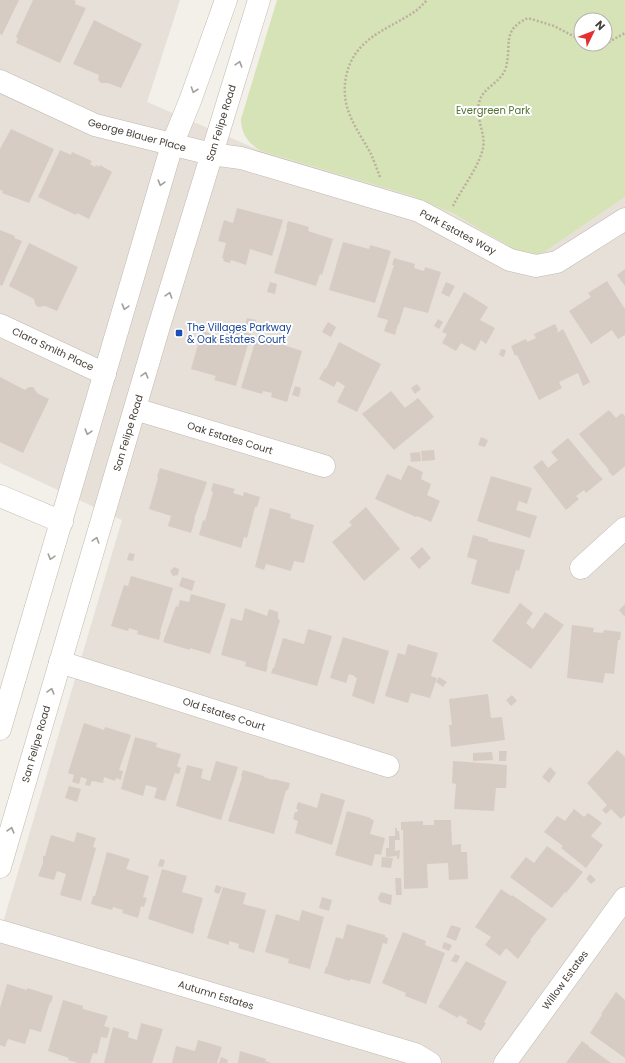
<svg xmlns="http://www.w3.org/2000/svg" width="625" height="1063" font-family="Poppins,sans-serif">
<rect width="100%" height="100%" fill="#f3efe9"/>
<path fill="#e6e0d8" d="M0,0H180L147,102L261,151L412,196L433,204L482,229L523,253H543L625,197V1063H0V933L122,520L0,463Z"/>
<path fill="#d5e3b6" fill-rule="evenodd" d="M277,0H625V197L543,253L536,255L523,254L454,214L412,196L261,151C249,144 241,134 241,119ZM581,20H605V44H581Z"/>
<g fill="#d7ccc3">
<path d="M0,0H19L2,35L0,34Z"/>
<path d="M33,0H73L76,1L75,4L86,8L60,63L16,43L18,38L16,37Z"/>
<path d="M94,20L142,44L121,88L108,83H101L98,80L99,75L73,64Z"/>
<path d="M11,129L54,149L29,203L2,193L3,191L0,190V149Z"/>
<path d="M60,150L71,155L72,152L92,161L90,164L95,167L96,165L99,167L100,165L112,172L89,219L77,213L76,215L38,197Z"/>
<path d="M237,208L283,220L272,256L250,249L246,265L231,260L230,263L223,261L224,259L222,258L226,243L218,241L224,220L233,223Z"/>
<path d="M288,221L309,227L308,231L333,239L322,275L320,274L316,286L274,273L287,228H286Z"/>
<path d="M0,230L15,236L14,238L22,241L2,286L0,285Z"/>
<path d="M343,242L369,249L370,245L391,251L375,303L329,290Z"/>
<path d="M29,243L78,267L57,311L45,306L38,307L35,304L34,299L9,286Z"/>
<path d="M394,258L415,264L414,268L424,271L425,267L441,272L428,313L404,307L399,324H398L395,335L384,331L388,320L377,317L394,265H392Z"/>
<path d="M625,269V286L617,275Z"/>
<path d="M607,281L625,309V335L618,339L612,330L591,344L569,311L591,297L588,293Z"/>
<path d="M270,282L277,284L275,294L267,292Z"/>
<path d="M446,282L455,286L449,297L441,293Z"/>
<path d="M464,292L488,307L480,320L495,328L486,344L481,340L475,351L461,343L456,351L442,343L447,334L442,332Z"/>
<path d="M247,318L256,320L253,329L245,327Z"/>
<path d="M438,319L443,322L439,329L434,326Z"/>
<path d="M328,322L336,327L331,337L322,332Z"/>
<path d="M555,324L558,330L557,333L563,329L590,382L583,386L578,373L559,382L562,388L539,400L517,355L515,356L511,346L526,339L527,342L536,338L534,334Z"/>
<path d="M228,328L251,334L236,386L214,380L216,376L191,369L202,331L225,338Z"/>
<path d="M257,336L302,351L287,402L271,397L272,393L263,391L262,394L241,388Z"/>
<path d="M339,342L381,364L357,412L337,402L345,386L337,381L334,387L319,379L325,368L326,369Z"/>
<path d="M501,349L506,350L504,357L499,355Z"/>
<path d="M0,377L25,390L29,387H33L37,393L49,399L23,453L0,442Z"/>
<path d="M417,384L421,389L415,394L411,388Z"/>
<path d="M295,386L301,388L299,397L292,395Z"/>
<path d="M391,391L405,408L418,398L434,417L394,450L362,414Z"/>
<path d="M609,410L616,418L622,413L625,416V466L613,476L608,471L609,470L579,434Z"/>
<path d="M481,437L488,440L485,447L478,445Z"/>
<path d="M568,438L597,473L603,479L586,493L584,490L576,496L579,499L566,510L533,467L542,460L548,468L558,460L551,452Z"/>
<path d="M434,450L435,460L422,461L421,451Z"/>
<path d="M420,452L421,461L411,462L410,453Z"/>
<path d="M408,465L423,472L421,479L431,484L427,495L440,501L431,522L417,516L416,517L375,499L387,474L401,480Z"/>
<path d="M160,468L207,482L194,519H195L191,533L168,526L171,516L149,509L158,478L157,476Z"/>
<path d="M491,476L532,488L527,504L519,501L516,510L537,516L530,538L477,521Z"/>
<path d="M213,483L235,489L233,493L243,496L244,492L260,497L257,507H255L247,538L244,537L241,548L199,535L203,520L205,521L213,492L211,491Z"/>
<path d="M366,507L400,549L364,581L332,542L352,525L349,522Z"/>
<path d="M270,508L291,514L290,518L314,525L304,563L294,561L291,571L266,564L264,570L255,567Z"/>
<path d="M473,535L488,539V541L525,550L519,571L516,570L509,594L471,584L477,560L467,557Z"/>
<path d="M422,547L431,558L419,569L410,558Z"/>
<path d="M129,553L135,554L133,561L127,560Z"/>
<path d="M174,567L179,569L178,575L173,576L170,571Z"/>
<path d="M131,576L173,588L160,632H161L159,640L137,634L138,631L129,628L128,631L111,626L124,585L128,586Z"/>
<path d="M182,577L195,581L192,591L179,586Z"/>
<path d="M191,594L226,604L210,654L190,648V650L163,642L176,606L178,607L180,600L189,602Z"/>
<path d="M520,603L533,613L526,623L533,629L545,612L564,625L531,669L492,641Z"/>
<path d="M625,604V617L619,610Z"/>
<path d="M245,608L267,616L269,609L278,612V619L280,620L267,665H268L266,672L245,666L246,662L221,655L231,618L242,621Z"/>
<path d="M572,625L594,628L593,632L603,633L604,630L621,632L620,640H618L614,674L605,673L603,683L567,678Z"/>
<path d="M308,629L332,636L317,686L271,673L273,668H274L283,638L304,644Z"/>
<path d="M343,637L389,651L374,704L352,696L357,678L354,677L355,676L349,674L346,683L330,678Z"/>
<path d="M408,644L438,653L431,676L437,678L430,698L411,693L408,703L385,696L398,653L405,655Z"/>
<path d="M439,677L447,682L443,687L436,682Z"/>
<path d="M488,694L491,718L502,717L505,740L451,747L449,725H452L449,699Z"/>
<path d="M512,695L517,701L511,706L506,700Z"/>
<path d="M84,723L104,730L105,727L131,735L119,770L123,771L121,780L116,778L115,781L104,777L103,783L92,781L90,786L85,785L87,779L81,777L79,784L72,782L74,775L68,773Z"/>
<path d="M135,737L157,743L156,747L181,754L177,766L181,768L179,774L175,773L165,801L154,798L157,788L146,785L143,796L121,789Z"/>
<path d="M617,750L625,757V815L621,819L611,809L606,814L602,810L607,805L587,783Z"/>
<path d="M499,751H507L506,761H499Z"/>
<path d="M492,752L493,760L473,761V753Z"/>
<path d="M216,761L238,767L221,820L176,806L187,765L203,769L201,778L210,781Z"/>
<path d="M453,761L507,765L506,788H496L494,811L454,809L456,784L452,783Z"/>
<path d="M550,767L556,773L549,783L542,777Z"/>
<path d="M243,770L264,776V777L273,780V779L290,783L288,790H286L274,834L228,821L242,777L241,776Z"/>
<path d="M69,786L81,789L77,802L65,798Z"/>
<path d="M321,793L345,800L332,845L295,833L298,821L293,819L295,812H297L298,809H296L298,802L317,808Z"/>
<path d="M574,809L584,817L588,813L602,823L591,836L603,845L586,868L561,848L563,846L544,832L557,816L565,821Z"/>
<path d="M347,811L371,818L370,819L374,820L370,834L385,838L381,855L375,854L372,866L335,855Z"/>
<path d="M434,820H451L452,845L461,844V852H467L468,879L449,880L448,863L427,864L428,888L404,889L403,830H401V822L423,821V825H434Z"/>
<path d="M395,828H397V831H399L400,840H395V851L400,850L399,859H397V856L386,857V848H389V836H395Z"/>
<path d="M77,832L96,838L93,847L96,848L81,901L60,895L66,874L57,871L54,880L38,876L43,863V856H45L51,835L74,842Z"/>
<path d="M547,846L583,872L566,893L565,892L552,908L510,877L526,857L534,863Z"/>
<path d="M107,852L130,859L126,869L149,876L143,897L147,898L144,907L141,906L138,918L122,913L123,910L113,907L112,910L91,904L93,896H95Z"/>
<path d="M382,857L393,858L391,868L381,867Z"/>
<path d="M160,859L165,860L163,867L158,866Z"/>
<path d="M162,869L187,876L182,892L203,898L194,928H195L193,934L148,919Z"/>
<path d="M590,874L596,880L591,884L586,879Z"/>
<path d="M395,878H401L402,895H396Z"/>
<path d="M216,885L222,887L219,894L214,892Z"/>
<path d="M223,887L246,893L243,904L266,910L254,953L238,948L239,944L229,941V945L207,938Z"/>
<path d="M501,889L511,896L512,895L547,919L530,940L531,941L518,959L506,948L500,956L485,945L491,937L475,927Z"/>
<path d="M381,892L392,895L391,905L380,902L378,898Z"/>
<path d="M322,897L332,900L329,911L319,908Z"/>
<path d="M302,910L324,917L310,969L288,963L289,959L265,952L276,914L299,921Z"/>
<path d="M347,924L385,935V937L388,938L387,944L383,943L380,953L370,984L350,979V981L324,973L326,967H327L336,937L343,939Z"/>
<path d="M451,925L461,928L456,941L446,937Z"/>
<path d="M403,932L426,941L425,945L445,953L426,1004L405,996L406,993L382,983Z"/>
<path d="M444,942L452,945L449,951L442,948Z"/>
<path d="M455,954L460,956L457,963L451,961Z"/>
<path d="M466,961L507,982L484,1022L486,1023L481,1031L466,1023L468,1020L459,1015L458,1018L438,1007Z"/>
<path d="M7,984L27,990V988L53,996L51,1003L50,1002L41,1032L30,1029L25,1044L8,1039L5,1047L0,1045V1008Z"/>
<path d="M616,992L625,1000V1058L590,1033L602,1015L601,1014Z"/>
<path d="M63,1000L83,1006V1009L108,1016L104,1026L110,1028L107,1038L101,1037L97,1054L93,1053L90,1063H78L68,1060L69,1058L48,1051Z"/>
<path d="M141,1023L163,1029L152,1063H104L113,1027L129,1032L128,1037L137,1040Z"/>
<path d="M198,1040L222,1047L217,1063H172L176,1046L195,1051Z"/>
<path d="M582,1041L589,1046V1047L611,1063H566Z"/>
<path d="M240,1051L266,1059L265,1061L272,1063H238Z"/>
<path d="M221,1057L228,1060L227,1063H219Z"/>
</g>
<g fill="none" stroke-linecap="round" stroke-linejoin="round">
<g stroke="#c1b8b0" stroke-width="23">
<g id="minor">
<path d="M0,81L95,125L211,154L241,158L419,211L510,260L536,266L557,262L625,219"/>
<path d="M0,325L105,374"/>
<path d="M135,409L324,466"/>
<path d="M0,496L62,522"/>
<path d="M581,568L625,528"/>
<path d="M60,662L388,766"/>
<path d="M0,729L172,145L190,101L226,0"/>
<path d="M0,867L157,333L259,0"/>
<path d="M0,931L415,1054L430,1063"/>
<path d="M505,1063L625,898"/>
</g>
</g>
<g stroke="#beafa0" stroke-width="2.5" stroke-dasharray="2 2" stroke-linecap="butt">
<path d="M594,44H601"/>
<path d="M605,44L625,33"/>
<path d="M380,177C377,169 374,161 371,154C363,139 352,124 347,107C341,84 347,59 365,43C379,30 398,23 414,12C419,9 423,4 427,0"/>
<path d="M453,206C462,188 479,167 483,148C486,133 475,118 479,103C482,87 502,83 506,67C512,45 501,30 528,18L554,26L581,40"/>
</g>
<use href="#minor" stroke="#fff" stroke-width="22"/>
</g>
<defs><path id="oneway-chevron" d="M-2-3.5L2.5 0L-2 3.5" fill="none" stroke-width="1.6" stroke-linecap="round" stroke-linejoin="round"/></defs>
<g stroke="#a29f9c">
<use href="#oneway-chevron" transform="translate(239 64) rotate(-73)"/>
<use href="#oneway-chevron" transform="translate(194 90) rotate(109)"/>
<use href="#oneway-chevron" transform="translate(161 183) rotate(106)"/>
<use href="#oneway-chevron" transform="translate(169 295) rotate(-73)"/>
<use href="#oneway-chevron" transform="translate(125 307) rotate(106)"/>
<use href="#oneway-chevron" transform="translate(145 375) rotate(-74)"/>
<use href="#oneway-chevron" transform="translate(88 432) rotate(106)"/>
<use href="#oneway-chevron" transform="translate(96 540) rotate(-73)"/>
<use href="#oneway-chevron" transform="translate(51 557) rotate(107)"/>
<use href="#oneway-chevron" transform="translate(51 691) rotate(-74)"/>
<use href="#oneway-chevron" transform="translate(11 830) rotate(-74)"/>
</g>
<rect fill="#1a4fb4" stroke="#fff" stroke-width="1.5" x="175" y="329" width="8" height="8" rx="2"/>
<g text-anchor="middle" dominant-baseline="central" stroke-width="4" stroke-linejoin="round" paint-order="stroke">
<g font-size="10" fill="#537231" stroke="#fff">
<text x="493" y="110">Evergreen Park</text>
</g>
<g font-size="10" fill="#463f38" stroke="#fff">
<text transform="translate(221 123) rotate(-73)">San Felipe Road</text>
<text transform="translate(137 135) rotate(15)">George Blauer Place</text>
<text transform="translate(458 232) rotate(28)">Park Estates Way</text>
<text transform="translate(53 349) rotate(25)">Clara Smith Place</text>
<text transform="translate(128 433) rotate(-73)">San Felipe Road</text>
<text transform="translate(230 438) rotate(17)">Oak Estates Court</text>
<text transform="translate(224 714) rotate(18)">Old Estates Court</text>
<text transform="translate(36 744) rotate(-74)">San Felipe Road</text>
<text transform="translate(565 980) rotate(-54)">Willow Estates</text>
<text transform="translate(216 995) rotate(17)">Autumn Estates</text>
</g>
<g font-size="10" fill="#164399" stroke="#fff" text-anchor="start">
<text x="187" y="327">The Villages Parkway<tspan x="187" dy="12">&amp; Oak Estates Court</tspan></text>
</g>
</g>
<g transform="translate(593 32) rotate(47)"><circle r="19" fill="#ffffff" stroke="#b5b2af"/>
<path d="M0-3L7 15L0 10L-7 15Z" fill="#e4312f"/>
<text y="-6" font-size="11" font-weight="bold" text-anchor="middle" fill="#463f38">N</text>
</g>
</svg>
